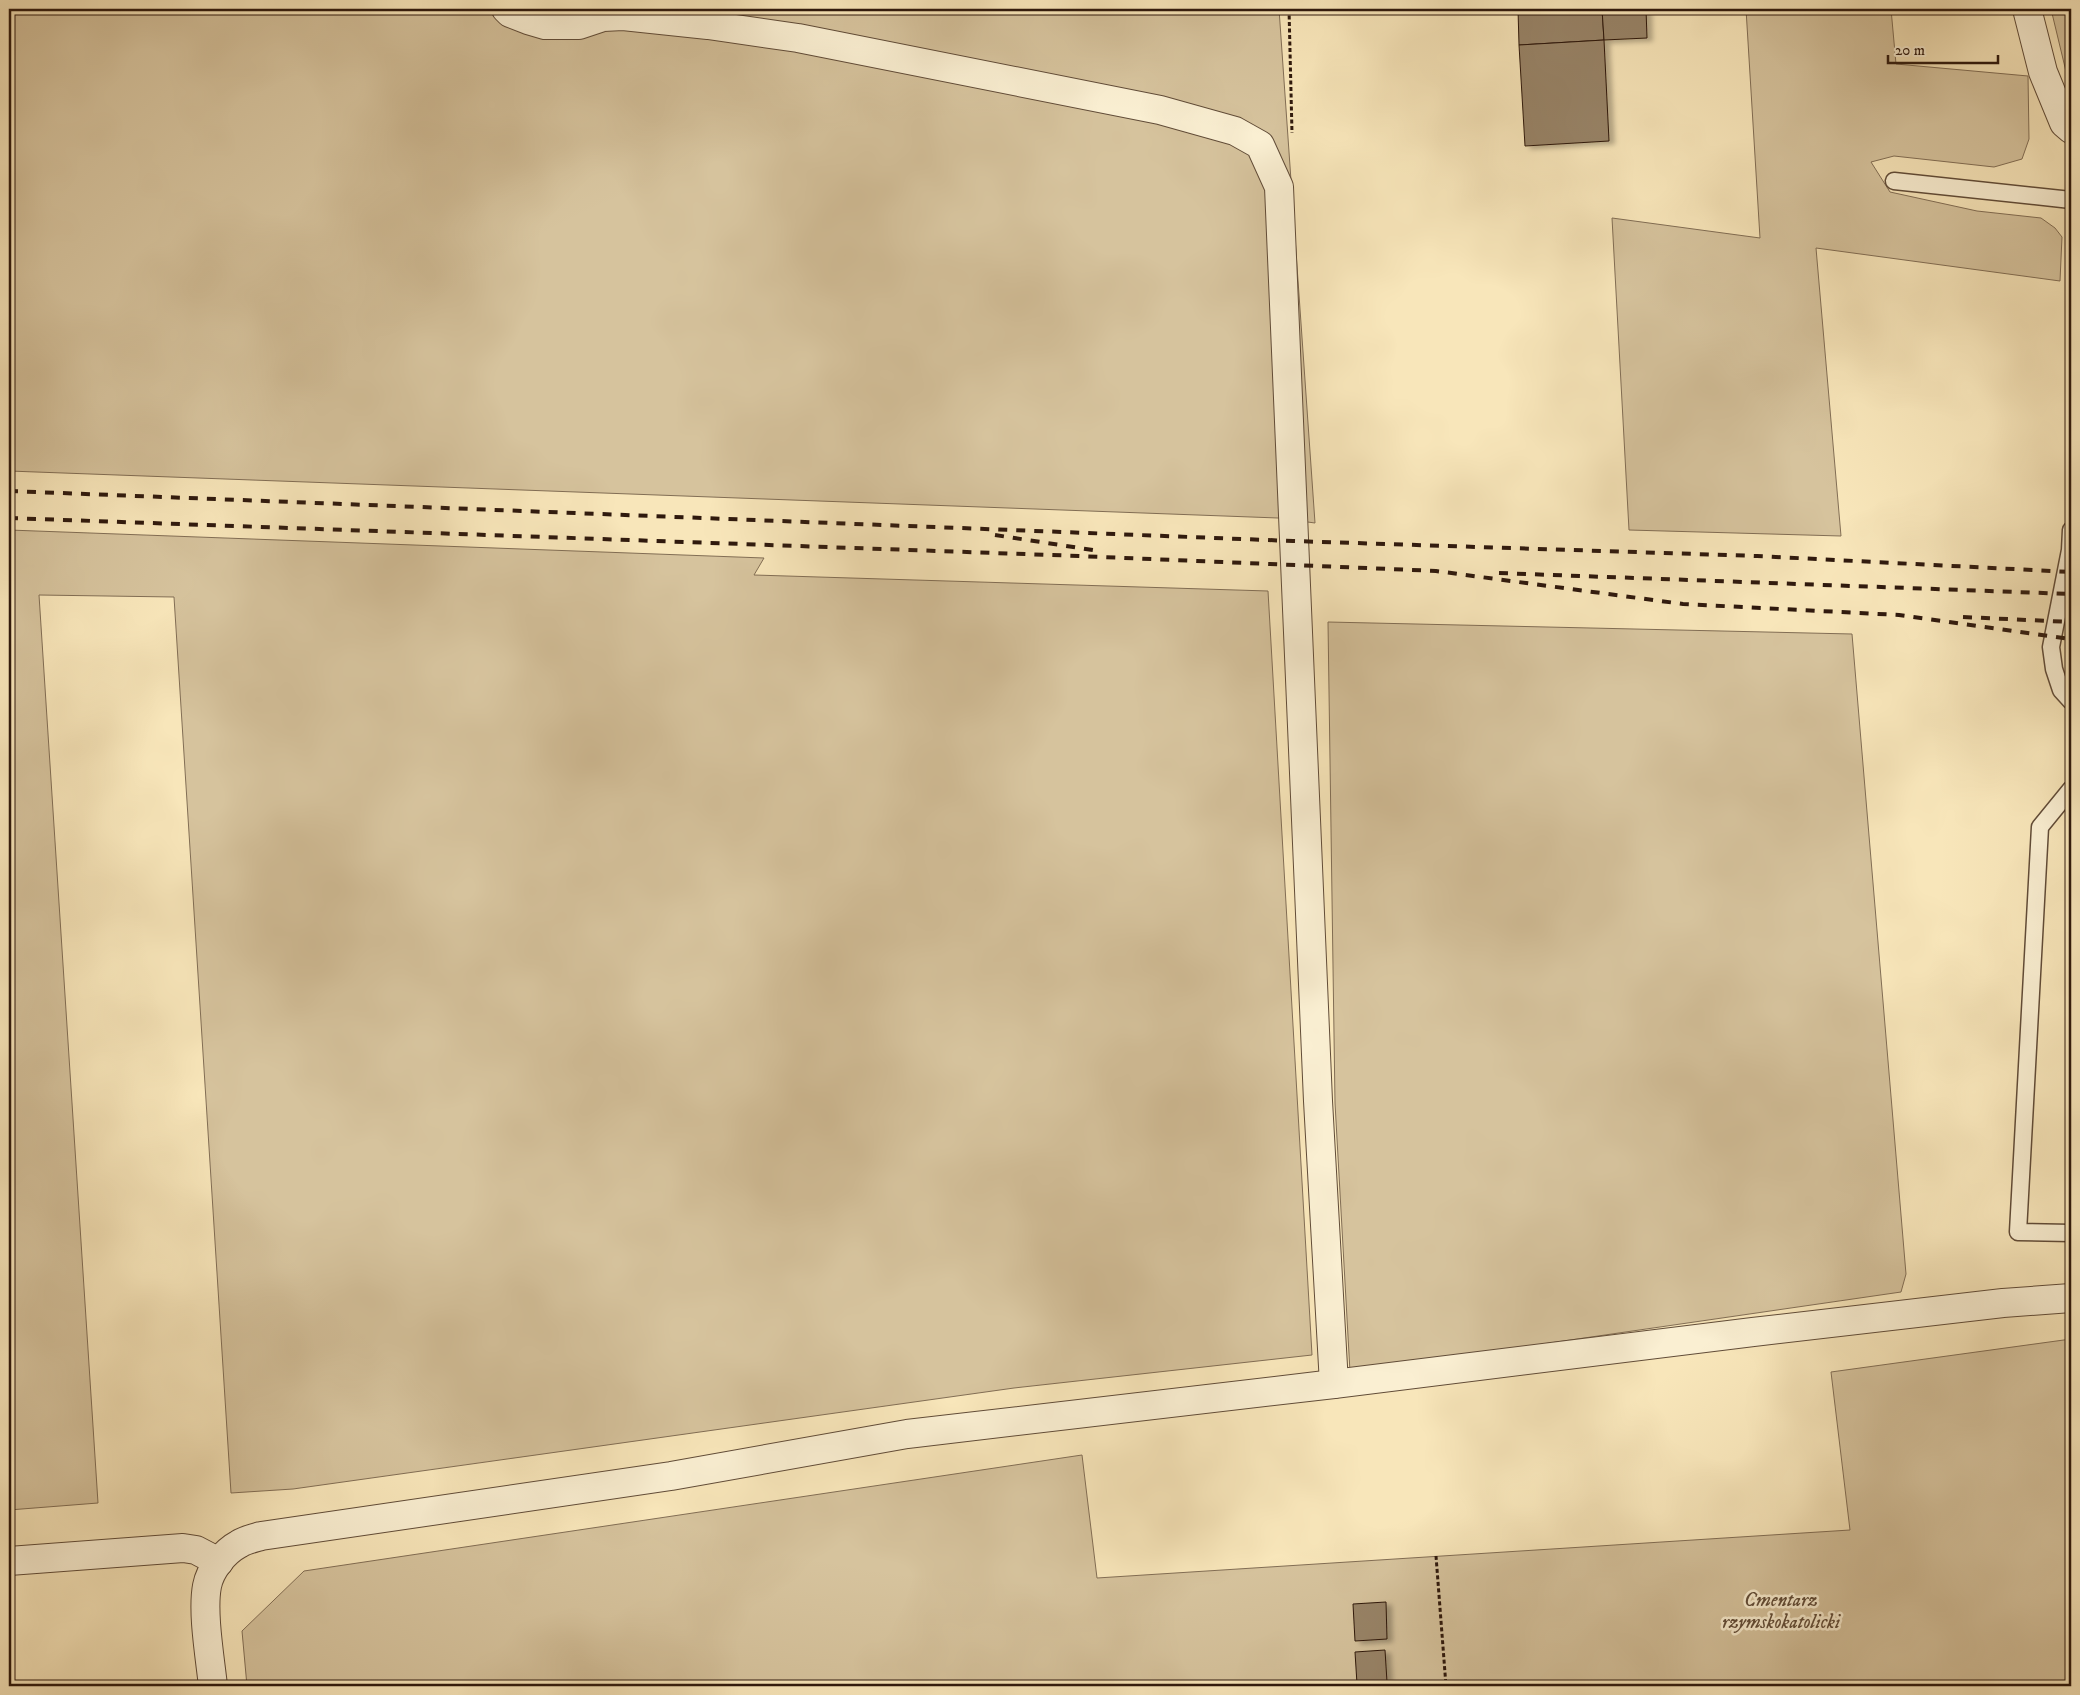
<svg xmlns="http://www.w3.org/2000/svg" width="2080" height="1695" font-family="'IM FELL DW Pica',serif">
<defs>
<filter id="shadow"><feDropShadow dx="5.5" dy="3" stdDeviation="2.5" flood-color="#0004"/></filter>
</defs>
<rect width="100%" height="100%" fill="#f8e6ba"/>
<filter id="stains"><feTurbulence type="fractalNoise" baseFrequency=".004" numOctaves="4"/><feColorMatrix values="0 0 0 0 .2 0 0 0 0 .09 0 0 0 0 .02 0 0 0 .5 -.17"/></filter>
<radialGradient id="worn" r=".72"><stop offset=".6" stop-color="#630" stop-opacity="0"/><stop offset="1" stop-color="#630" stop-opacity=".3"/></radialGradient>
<g fill="#d6c39d" stroke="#826e55">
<path d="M9,9H1279L1315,523L1278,518L9,471Z"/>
<path d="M1746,9H1891L1896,64L2028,76L2029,139L2022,159L1994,167L1894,156L1871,162L1890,192L1977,211L2041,218L2055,228L2062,237L2060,281L1816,248L1841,536L1629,530L1612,218L1760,238Z"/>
<path d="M2051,9H2071V87L2069,84Z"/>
<path d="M9,530L764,558L754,575L1268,591L1312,1355L1014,1388L293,1489L231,1493L174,597L39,595L98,1503L9,1510Z"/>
<path d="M1328,622L1852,634L1906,1274L1901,1292L1350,1372L1335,1103Z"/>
<path d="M2071,1339V1686H247L242,1631L304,1571L1082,1455L1097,1578L1850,1530L1831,1372Z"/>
</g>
<g fill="#988467" stroke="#2f190d" filter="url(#shadow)">
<path d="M1518,9H1602L1604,40L1519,45Z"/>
<path d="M1602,9H1646L1647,38L1604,40Z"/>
<path d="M1604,40L1609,141L1525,146L1519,45Z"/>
<path d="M1386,1602L1387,1639L1355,1641L1353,1604Z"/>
<path d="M1385,1650L1387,1682L1357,1684L1355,1652Z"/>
</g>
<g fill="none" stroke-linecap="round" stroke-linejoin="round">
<g stroke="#614c38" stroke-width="19">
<g id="lane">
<path d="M1894,181L2071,200"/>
<path d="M2071,530L2070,550L2051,647L2054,669L2061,690L2071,701"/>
<path d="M2071,789L2040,827L2018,1232L2071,1233"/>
</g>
</g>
<g stroke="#614c38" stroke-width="30">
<g id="street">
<path d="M506,9L510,13L528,20L545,25H579L603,17L623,16L708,25L798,38L1160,110L1235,131L1260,145L1279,187L1318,1101L1334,1384"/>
<path d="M2027,9L2043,72L2064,123L2071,129"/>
<path d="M9,1561L183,1548L196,1550L219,1562"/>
<path d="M213,1686C210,1658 202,1612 207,1586C210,1570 224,1552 239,1544C245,1540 254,1538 261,1536L671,1476L907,1434L1334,1384L1753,1332L2003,1303L2071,1298"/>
</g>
</g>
<g stroke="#2f190d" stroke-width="3" stroke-dasharray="4 2.5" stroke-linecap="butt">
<path d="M1289,9L1292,133"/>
<path d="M1436,1556L1446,1686"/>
</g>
<use href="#lane" stroke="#faefd2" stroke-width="16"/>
<use href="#street" stroke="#faefd2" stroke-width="28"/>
<g stroke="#2f190d" stroke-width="4" stroke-dasharray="9 9" stroke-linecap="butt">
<path d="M9,491L1293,541L1757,556L2071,572"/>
<path d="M9,518L1079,556L1436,571L1683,604L1899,615L2071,639"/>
<path d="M995,535L1099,551"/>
<path d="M1499,573L2071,594"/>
<path d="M1963,617L2071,622"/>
</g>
</g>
<g text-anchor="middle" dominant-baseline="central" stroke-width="5" stroke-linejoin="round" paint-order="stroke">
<g font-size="19" font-style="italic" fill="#614c38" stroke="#faefd2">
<text x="1781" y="1600">Cmentarz<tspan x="1781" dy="22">rzymskokatolicki</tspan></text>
</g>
</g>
<rect width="2080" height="1695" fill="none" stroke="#f8e6ba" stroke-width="30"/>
<rect x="10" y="10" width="2060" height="1675" fill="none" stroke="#2f190d" stroke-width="2.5"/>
<rect x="15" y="15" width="2050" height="1665" fill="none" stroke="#2f190d"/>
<path d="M1888 55v8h110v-8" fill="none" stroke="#2f190d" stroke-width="2.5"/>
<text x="1895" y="55" font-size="15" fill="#2f190d" stroke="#faefd2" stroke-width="4" paint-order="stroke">20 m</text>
<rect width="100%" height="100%" filter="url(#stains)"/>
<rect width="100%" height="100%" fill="url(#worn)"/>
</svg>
